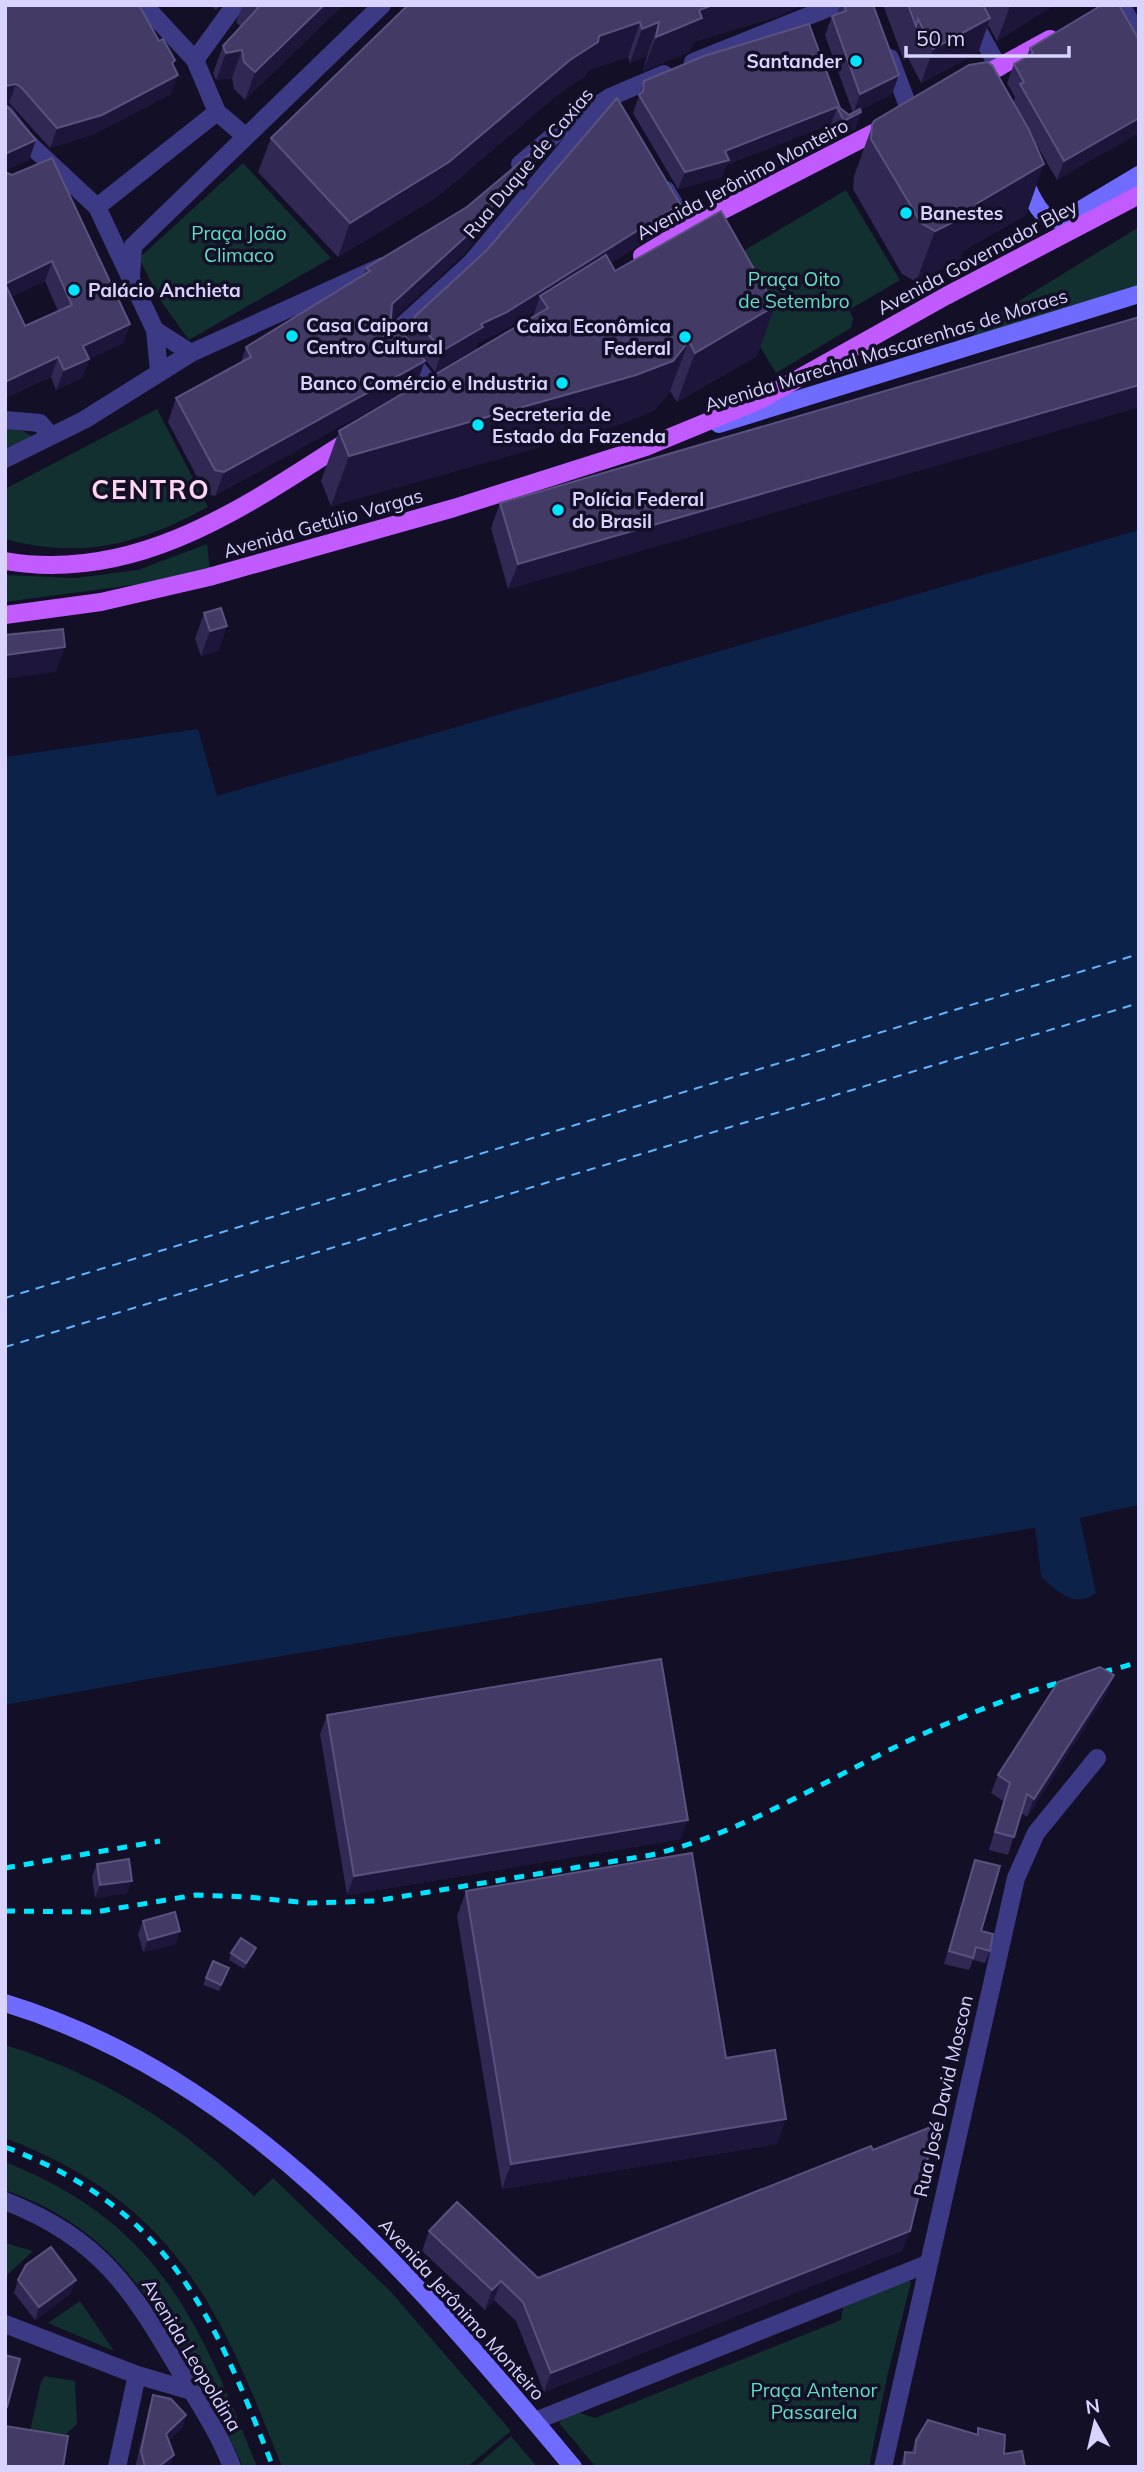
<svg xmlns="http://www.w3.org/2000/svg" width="1144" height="2472" font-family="Mulish,sans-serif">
<rect width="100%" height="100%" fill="#130f26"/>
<g fill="#12302f">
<path d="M243,163L331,258L189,340L160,300L139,258Z"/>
<path d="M846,190L900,280L849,310L853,318L851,328L776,373L713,269Z"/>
<path d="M1139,227V287L977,340L970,331Z"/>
<path d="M157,409L208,507C139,544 83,560 5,539V489Z"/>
<path d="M5,429L23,431L32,436L5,449Z"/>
<path d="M207,544L210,569L155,582L5,602V575L75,578L138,570Z"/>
<path d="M5,2045C102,2075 182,2125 254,2196L273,2178L391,2292L511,2431L467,2467H282C219,2307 177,2204 5,2138Z"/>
<path d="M5,2162C160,2223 200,2323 257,2467H243C227,2430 208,2397 188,2362C140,2280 99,2223 5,2190Z"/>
<path d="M5,2243L33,2251L5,2277Z"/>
<path d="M904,2279L911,2282L887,2377L869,2467H596L559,2423L571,2410L595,2418L841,2320L844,2303Z"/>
<path d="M80,2301L114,2351L48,2323Z"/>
<path d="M45,2376L75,2381L77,2424L58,2442L29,2436L41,2382Z"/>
<path d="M511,2436L537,2467H475Z"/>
</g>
<path fill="#0c2248" d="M1139,530V1505L1080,1518L1096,1593C1074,1609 1059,1592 1041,1577L1034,1528L5,1705V757L198,729L217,796Z"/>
<g fill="#130f26">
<path d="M1139,1505V1509L1084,1521L1100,1592L1096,1593L1080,1518Z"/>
<path d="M1035,1528L1042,1582L1038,1577L1032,1532L5,1709V1705L193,1671Z"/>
</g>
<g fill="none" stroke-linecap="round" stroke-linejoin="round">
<g stroke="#62b6ff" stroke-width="2" stroke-dasharray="9 7" stroke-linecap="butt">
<path d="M5,1298L1139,954"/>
<path d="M5,1347L1139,1003"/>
</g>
<g stroke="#3d3a85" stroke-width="18">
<path d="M144,5L195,60L217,112L245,136"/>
<path d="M964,5L999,68"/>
<path d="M1121,5L1139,37"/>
<path d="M890,58L911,114"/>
<path d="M195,60L235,5"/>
<path d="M693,62L836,5"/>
<path d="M5,114L26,141L97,207L155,330L159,371"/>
<path d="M520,164L560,130L610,97"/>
<path d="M666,190L688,228"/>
<path d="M97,207L217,112"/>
<path d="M131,276L133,246L382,5"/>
<path d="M155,330L191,353"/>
<path d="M432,387L391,336L471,263L610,97L664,74"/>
<path d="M5,420L40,423L51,436"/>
<path d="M5,459L84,420L191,353L383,266"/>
<path d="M5,2201C101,2239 131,2288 181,2373C199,2403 219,2433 232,2467"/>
<path d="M5,2324L137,2375L192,2391"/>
<path d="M535,2421L927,2264"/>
<path d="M117,2467L137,2375"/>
<path d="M883,2467L1016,1878L1036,1833L1097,1758"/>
</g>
<g stroke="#6f6bff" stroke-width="18">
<path d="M1022,176C1031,194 1041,228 1067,218L1139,175"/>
<path d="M719,424L1139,294"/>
<path d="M5,2003C249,2078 415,2279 573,2467"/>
</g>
<g stroke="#c25bff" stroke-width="18">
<path d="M973,81L1050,39"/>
<path d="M642,256L688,228L889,125"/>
<path d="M5,561C137,584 246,506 352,438"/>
<path d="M5,615L101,602L209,577L454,508L646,447L760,400L946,296L1139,195"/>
</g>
<g stroke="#00e5ff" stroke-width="5" stroke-dasharray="10 9" stroke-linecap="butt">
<path d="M5,1868L160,1841"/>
<path d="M5,1911L95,1912L196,1895L248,1897L308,1903L375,1901L651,1855C752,1831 838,1771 932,1730C971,1713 1011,1697 1051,1685C1080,1677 1110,1671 1139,1662"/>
<path d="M5,2147C170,2209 213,2314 273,2467"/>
</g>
</g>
<g fill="#312854" fill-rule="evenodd">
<path d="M5,5L159,41L173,65L171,94L94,134L50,148L13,107L9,103L5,104L29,160L5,170Z"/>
<path d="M210,5H221L216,10Z"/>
<path d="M243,5H343L245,100L234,89L232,78L216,80L213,73L223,46L241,27L236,22Z"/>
<path d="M408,5L779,16L693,42L689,52L643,71L647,56L630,63L628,57L588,70L585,76L557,95L437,197L338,257L258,172L271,138Z"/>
<path d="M840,5H873L892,94L860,110L861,112L855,129L838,138L831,124L726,165L722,177L678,189L633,113L644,81L840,108L849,115L853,113L825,35L832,16L837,14Z"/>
<path d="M883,5H1054L997,41L988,25L978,53L921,83L906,54L904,61Z"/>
<path d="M1139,40L1057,180L1032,137L1026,215L963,251L960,260L916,282L902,274L853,189L854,176L874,121L1013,103L1015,97L1007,83L1014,64L1027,56L1030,48Z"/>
<path d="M5,172L130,324L123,343L89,359L82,378L56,390L51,377L5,398ZM45,281L58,311L25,326L11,297Z"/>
<path d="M530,175L463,255L392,320L215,496L206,494L168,422L176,398L241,362L246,347L363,275L366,268Z"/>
<path d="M680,204L673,224L611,263L615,271L757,356L677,402L670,391L655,410L618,425L331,506L321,481L339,431L533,317L535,311L499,333L477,343L476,348L435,372L407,337L414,317Z"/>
<path d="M1139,317V407L508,589L491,528L500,503Z"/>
<path d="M204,613L227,626L218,651L201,656L195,639Z"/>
<path d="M1114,1675L1107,1693L1027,1817L1021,1813L1008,1855L989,1850L1003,1801L991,1793L998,1775Z"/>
<path d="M327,1715L681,1839L347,1895L320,1734Z"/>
<path d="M975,1860L981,1931L990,1951L985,1963L973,1960L969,1970L944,1964Z"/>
<path d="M97,1864L127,1893L95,1898L92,1877Z"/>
<path d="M466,1891L726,2058L777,2144L502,2189L457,1916Z"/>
<path d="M143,1921L176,1944L143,1952L138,1934Z"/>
<path d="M256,1948L254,1954L244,1969L229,1960L231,1953Z"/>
<path d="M213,1961L229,1968L219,1991L203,1985Z"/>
<path d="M429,2231L538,2278L903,2250L544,2392L516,2321L494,2300L485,2310L422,2251Z"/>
<path d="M18,2280L71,2293L35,2320L14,2293Z"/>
<path d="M153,2395L186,2415L182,2428L168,2441L170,2467H137L136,2464L149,2408Z"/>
<path d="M978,2428L1004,2454L1025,2467H900L905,2452L911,2453L916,2440L976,2435Z"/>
</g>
<g fill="#1d163a">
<path d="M324,5H343L245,100L255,72Z"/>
<path d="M713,5H803L779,16L693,42L689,52L643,71L656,37L699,10Z"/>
<path d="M1011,5H1054L997,41L1010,6Z"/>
<path d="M990,18L978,53L921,83L933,49Z"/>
<path d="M640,22L628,57L588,70L585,76L557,95L437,197L338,257L350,223L599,36Z"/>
<path d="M659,22L647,56L630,63L642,29Z"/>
<path d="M242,50L232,78L216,80L226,53Z"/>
<path d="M175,60L168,80L178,75L171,94L94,134L50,148L57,128Z"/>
<path d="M899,75L892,94L853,114L860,94Z"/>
<path d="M16,84L9,103L5,104V86Z"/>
<path d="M837,107L831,124L726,165L722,177L678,189L685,172L725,151Z"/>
<path d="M861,112L855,129L838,138L844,121Z"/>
<path d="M1139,118V133L1057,180L1064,161Z"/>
<path d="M36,140L29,160L5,170V156L7,153Z"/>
<path d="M538,151L530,175L463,255L383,328L392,304Z"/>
<path d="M1044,164L1026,215L963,251L960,260L916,282L935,231L976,204Z"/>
<path d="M680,204L673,224L545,304L540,296L535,311L499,333L477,343L476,348L435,372L442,351L481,324Z"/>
<path d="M52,261L45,281L5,300V284Z"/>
<path d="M775,306L757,356L677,402L695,353Z"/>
<path d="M130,324L123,343L89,359L82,378L56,390L64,370L83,346Z"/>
<path d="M689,341L670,391L655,410L618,425L331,506L349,456Z"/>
<path d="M58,357L51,377L5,398V382Z"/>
<path d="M425,361L416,385L215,496L224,472Z"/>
<path d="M1139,385V407L508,589L518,564Z"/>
<path d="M227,626L218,651L201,656L210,631Z"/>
<path d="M65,647L56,672L5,679V655Z"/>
<path d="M1114,1675L1107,1693L1027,1817L1034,1799Z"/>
<path d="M688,1820L681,1839L347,1895L354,1876Z"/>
<path d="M132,1881L127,1893L95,1898L100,1885Z"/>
<path d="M180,1931L176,1944L143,1952L148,1940Z"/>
<path d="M256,1948L254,1954L244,1969L246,1963Z"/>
<path d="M786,2119L777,2144L502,2189L511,2164Z"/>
<path d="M910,2231L903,2250L544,2392L551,2373Z"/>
<path d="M76,2280L71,2293L35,2320L39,2307Z"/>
<path d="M501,2281L494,2300L485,2310L492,2290Z"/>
<path d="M186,2415L182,2428L161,2447L166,2434Z"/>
<path d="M174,2455L170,2467H158Z"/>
</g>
<g fill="#433a66" stroke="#5a527e" stroke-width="2">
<path d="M5,5H139L159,41L163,39L175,60L172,63L178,75L102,115L57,128L21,87L16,84L5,86Z"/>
<path d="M256,5H324L255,72L244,62L242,50L226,53L223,46L258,8Z"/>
<path d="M408,5H713L699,10L702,18L656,37L659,22L642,29L640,22L599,36L598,42L570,60L449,162L350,223L271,138Z"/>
<path d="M844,5H873L899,75L860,94L832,16L846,11Z"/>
<path d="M908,5H983L990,18L933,49L918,19L916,26Z"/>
<path d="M1102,5H1119L1139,40V118L1064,161L1020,84L1024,82L1014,64L1033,53L1030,48Z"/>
<path d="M809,24L840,108L849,115L860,109L861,112L844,121L837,107L725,151L729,160L685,172L639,95L643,91L644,81L704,56Z"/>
<path d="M987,62L992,65L1029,130L1044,164L976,204L978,210L935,231L921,223L871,139L872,125L874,121L969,65Z"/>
<path d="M617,98L680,204L507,312L481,324L483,327L442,351L414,317L487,250Z"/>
<path d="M5,104L36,140L7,153L5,156Z"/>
<path d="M536,149L538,151L472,231L392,304L391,318L425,361L224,472L215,470L176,398L251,357L246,347L370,271L366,268L467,207Z"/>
<path d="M52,158L130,324L83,346L89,359L64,370L58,357L5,382V284L25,326L72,305L52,261L5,284V172L12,175Z"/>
<path d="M721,211L775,306L695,353L689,341L673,361L636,375L349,456L339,431L548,308L540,296L606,255L615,271Z"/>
<path d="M1139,317V385L518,564L500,503Z"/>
<path d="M221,608L227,626L210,631L204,613Z"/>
<path d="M63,629L65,647L5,655V635Z"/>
<path d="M661,1659L688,1820L354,1876L327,1715Z"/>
<path d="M1100,1667L1114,1675L1034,1799L1027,1794L1014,1837L995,1832L1010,1783L998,1775L1058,1682Z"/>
<path d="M692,1853L726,2058L775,2050L786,2119L511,2164L466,1891Z"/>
<path d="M129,1859L132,1881L100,1885L97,1864Z"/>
<path d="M975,1860L1000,1866L981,1931L993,1934L990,1951L976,1947L973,1958L949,1951Z"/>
<path d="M175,1912L180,1931L148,1940L143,1921Z"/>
<path d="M241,1938L256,1948L246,1963L231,1953Z"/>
<path d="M213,1961L229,1968L221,1985L206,1978Z"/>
<path d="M936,2125L910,2231L551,2373L523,2302L501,2281L492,2290L429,2231L457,2202L538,2278L871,2146L873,2150Z"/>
<path d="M51,2247L76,2280L39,2307L18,2280L26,2265Z"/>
<path d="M5,2355L20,2359L7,2407H5Z"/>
<path d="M153,2395L171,2399L186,2415L166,2434L174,2455L158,2467H145L141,2451Z"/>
<path d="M928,2420L978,2435V2428L1005,2435L1004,2454L1022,2451L1025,2467H904L905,2452L915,2453L916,2440Z"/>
<path d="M5,2426L68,2436L63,2467H5Z"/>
</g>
<g fill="#00e5ff" stroke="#130f26" stroke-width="2.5">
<circle cx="856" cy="61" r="7"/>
<circle cx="906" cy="213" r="7"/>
<circle cx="74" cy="290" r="7"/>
<circle cx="292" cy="336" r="7"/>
<circle cx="685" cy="337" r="7"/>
<circle cx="562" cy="383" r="7"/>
<circle cx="478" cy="425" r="7"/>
<circle cx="558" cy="510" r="7"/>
</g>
<g text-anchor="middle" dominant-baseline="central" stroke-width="7" stroke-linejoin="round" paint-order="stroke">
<g font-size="19" font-weight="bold" fill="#d9d4ff" stroke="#130f26" text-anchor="start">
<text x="842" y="61" text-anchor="end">Santander</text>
<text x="920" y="213">Banestes</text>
<text x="88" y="290">Palácio Anchieta</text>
<text x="306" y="325">Casa Caipora<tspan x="306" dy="22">Centro Cultural</tspan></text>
<text x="671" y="326" text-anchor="end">Caixa Econômica<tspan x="671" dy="22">Federal</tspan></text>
<text x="548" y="383" text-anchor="end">Banco Comércio e Industria</text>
<text x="492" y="414">Secreteria de<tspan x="492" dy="22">Estado da Fazenda</tspan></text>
<text x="572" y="499">Polícia Federal<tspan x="572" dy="22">do Brasil</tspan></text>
</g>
<g font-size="19" fill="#d9d4ff" stroke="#130f26">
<text transform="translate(528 163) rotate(-50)">Rua Duque de Caxias</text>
<text transform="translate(742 179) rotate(-28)">Avenida Jerônimo Monteiro</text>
<text transform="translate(977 257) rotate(-28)">Avenida Governador Bley</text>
<text transform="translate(886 350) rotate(-17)">Avenida Marechal Mascarenhas de Moraes</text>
<text transform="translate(323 523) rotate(-16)">Avenida Getúlio Vargas</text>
<text transform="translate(943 2096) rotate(-77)">Rua José David Moscon</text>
<text transform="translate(462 2309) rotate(48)">Avenida Jerônimo Monteiro</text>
<text transform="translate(192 2355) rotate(59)">Avenida Leopoldina</text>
</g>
<g font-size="19" fill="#5fe0c0" stroke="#130f26">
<text x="239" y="233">Praça João<tspan x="239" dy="22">Climaco</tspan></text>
<text x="794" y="279">Praça Oito<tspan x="794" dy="22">de Setembro</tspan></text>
<text x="814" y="2390">Praça Antenor<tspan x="814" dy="22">Passarela</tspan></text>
</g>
<g font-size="26" font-weight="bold" letter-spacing="2" fill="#ffd6f0" stroke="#130f26">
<text x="151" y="489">CENTRO</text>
</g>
</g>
<rect width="1144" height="2472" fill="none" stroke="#d9d4ff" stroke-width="14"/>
<g transform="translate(1095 2423) rotate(352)" stroke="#130f26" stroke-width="5" paint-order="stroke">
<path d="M0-5L12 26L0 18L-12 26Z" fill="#d9d4ff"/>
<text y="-10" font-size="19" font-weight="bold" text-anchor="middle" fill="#d9d4ff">N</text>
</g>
<path d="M906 46v10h163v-10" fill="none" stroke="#d9d4ff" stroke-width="3.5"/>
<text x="916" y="46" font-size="21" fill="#d9d4ff" stroke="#130f26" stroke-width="5" paint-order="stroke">50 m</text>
</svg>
